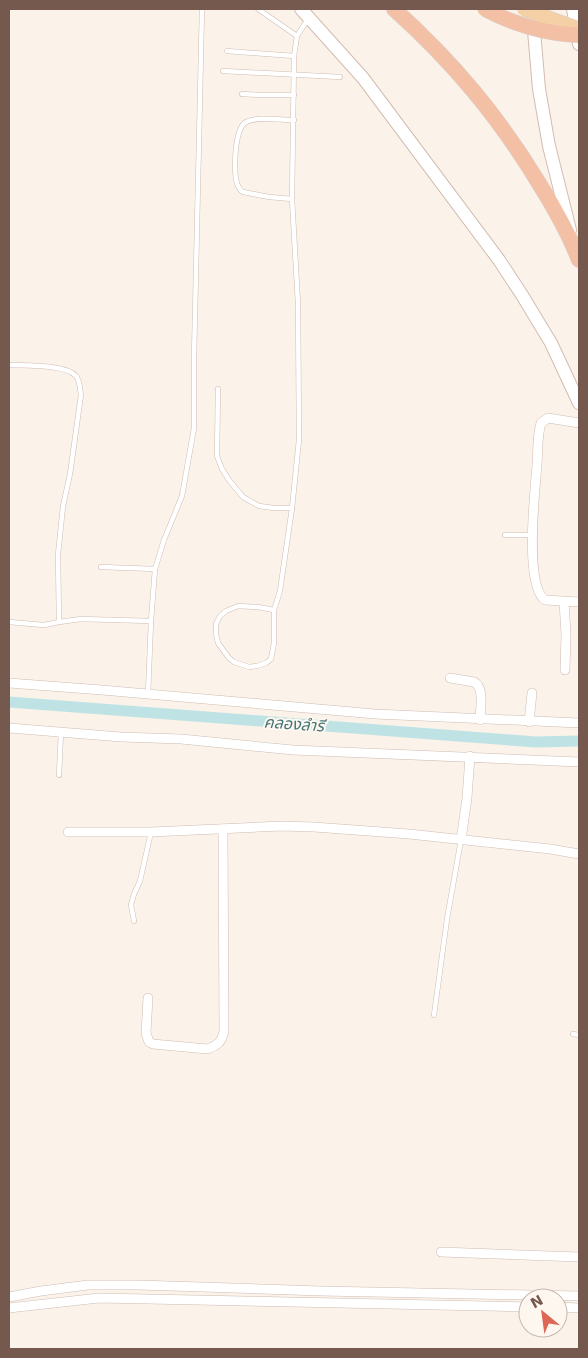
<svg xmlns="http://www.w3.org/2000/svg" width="588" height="1358" font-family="'DejaVu Sans','Noto Sans Thai',sans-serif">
<rect width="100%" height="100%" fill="#fbf3ea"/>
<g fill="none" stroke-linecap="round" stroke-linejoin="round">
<path stroke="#bfe3e4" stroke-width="11" d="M9,702L536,742L579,741"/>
<g stroke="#cfbcb2" stroke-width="5.5">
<g id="service">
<path d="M258,9L297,36"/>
<path d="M227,51L294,56"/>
<path d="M223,71L340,77"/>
<path d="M242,94L260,95H294"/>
<path d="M292,199L269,197L243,192C241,191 239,188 238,186C233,174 234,129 246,122C257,116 281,120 294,120"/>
<path d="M9,365C24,366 66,364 76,376C80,381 80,389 81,395L70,474L63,506L58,555L59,622L81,619L151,621"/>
<path d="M218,389L217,456L222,469L229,480L243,497L259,506L274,508H292"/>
<path d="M505,535H532"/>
<path d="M101,567L155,569"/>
<path d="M274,610L258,607L238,606L226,611L220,616L216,624V634L218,643L229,658L234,662L249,667L257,666L266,663L271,659L274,643V610L280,591L292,508L299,440L298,303L292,199L294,56L297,36L308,19"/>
<path d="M9,622L44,625L59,622"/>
<path d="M148,694L151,621L155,569L164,540L182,496L194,428V358L202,9"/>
<path d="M59,775L61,732"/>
<path d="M134,921L131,905L134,894L140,881L151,832"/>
<path d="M434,1015L447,919L461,840"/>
<path d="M573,1034L579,1035"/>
</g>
</g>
<g stroke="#cfbcb2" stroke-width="10">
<g id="minor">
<path d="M579,423L548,418L541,423C537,436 538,451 537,465C535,491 524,585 545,600L579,602"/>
<path d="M564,602L566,634L565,670"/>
<path d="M450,678L474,682C485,688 480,709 480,720"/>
<path d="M9,683L102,690L375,714L579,723"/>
<path d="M529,722L532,693"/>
<path d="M9,728L121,737L181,739L293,750L579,762"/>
<path d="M68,832H151L282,826L314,827L409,834L550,849L579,854"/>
<path d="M461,840L467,798L470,756"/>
<path d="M148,998L146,1033L149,1042L153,1044L207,1049C217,1046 222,1042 224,1031L223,829"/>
<path d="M441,1252L579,1257"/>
<path d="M9,1297L41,1291L88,1285H139L321,1291L579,1296"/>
<path d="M558,1307L579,1308"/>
<path d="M9,1308L99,1298L528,1307"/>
</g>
</g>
<g stroke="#d2bcb0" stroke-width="14">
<g id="secondary">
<path d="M301,9L363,78L499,260L522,295L551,343L579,403"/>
<path d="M573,9L579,44"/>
<path d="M533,19L539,89L549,146L570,230"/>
</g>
</g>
<g stroke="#d8d0cd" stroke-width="16">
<path id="trunk" d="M394,9C453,62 499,117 540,185C555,209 569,234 579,260"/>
</g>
<use href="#service" stroke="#fff" stroke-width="4.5"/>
<use href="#minor" stroke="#fff" stroke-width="9"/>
<use href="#secondary" stroke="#fff" stroke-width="12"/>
<use href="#trunk" stroke="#f3c0a6" stroke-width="15"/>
<g stroke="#d8d0cd" stroke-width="15" stroke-linecap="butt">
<path id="primary-bridge" d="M524,9L579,29"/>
</g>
<g stroke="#d8d0cd" stroke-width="16" stroke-linecap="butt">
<path id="trunk-bridge" d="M485,9C513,24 547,34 579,35"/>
</g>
<use href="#primary-bridge" stroke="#f5d0a7" stroke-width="14"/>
<use href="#trunk-bridge" stroke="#f3c0a6" stroke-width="15"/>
</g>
<g text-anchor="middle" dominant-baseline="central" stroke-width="4" stroke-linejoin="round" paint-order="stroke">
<g font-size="16" font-style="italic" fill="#427678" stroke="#fef7f0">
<text transform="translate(294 724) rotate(4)">คลองลำรี</text>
</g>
</g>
<rect width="588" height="1358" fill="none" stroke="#75584e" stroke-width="20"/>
<g transform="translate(543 1313) rotate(331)"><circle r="24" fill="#fef7f0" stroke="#c7b7af"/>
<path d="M0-4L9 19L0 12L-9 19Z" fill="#dd6757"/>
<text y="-8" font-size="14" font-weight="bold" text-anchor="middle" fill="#75584e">N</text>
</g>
</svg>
